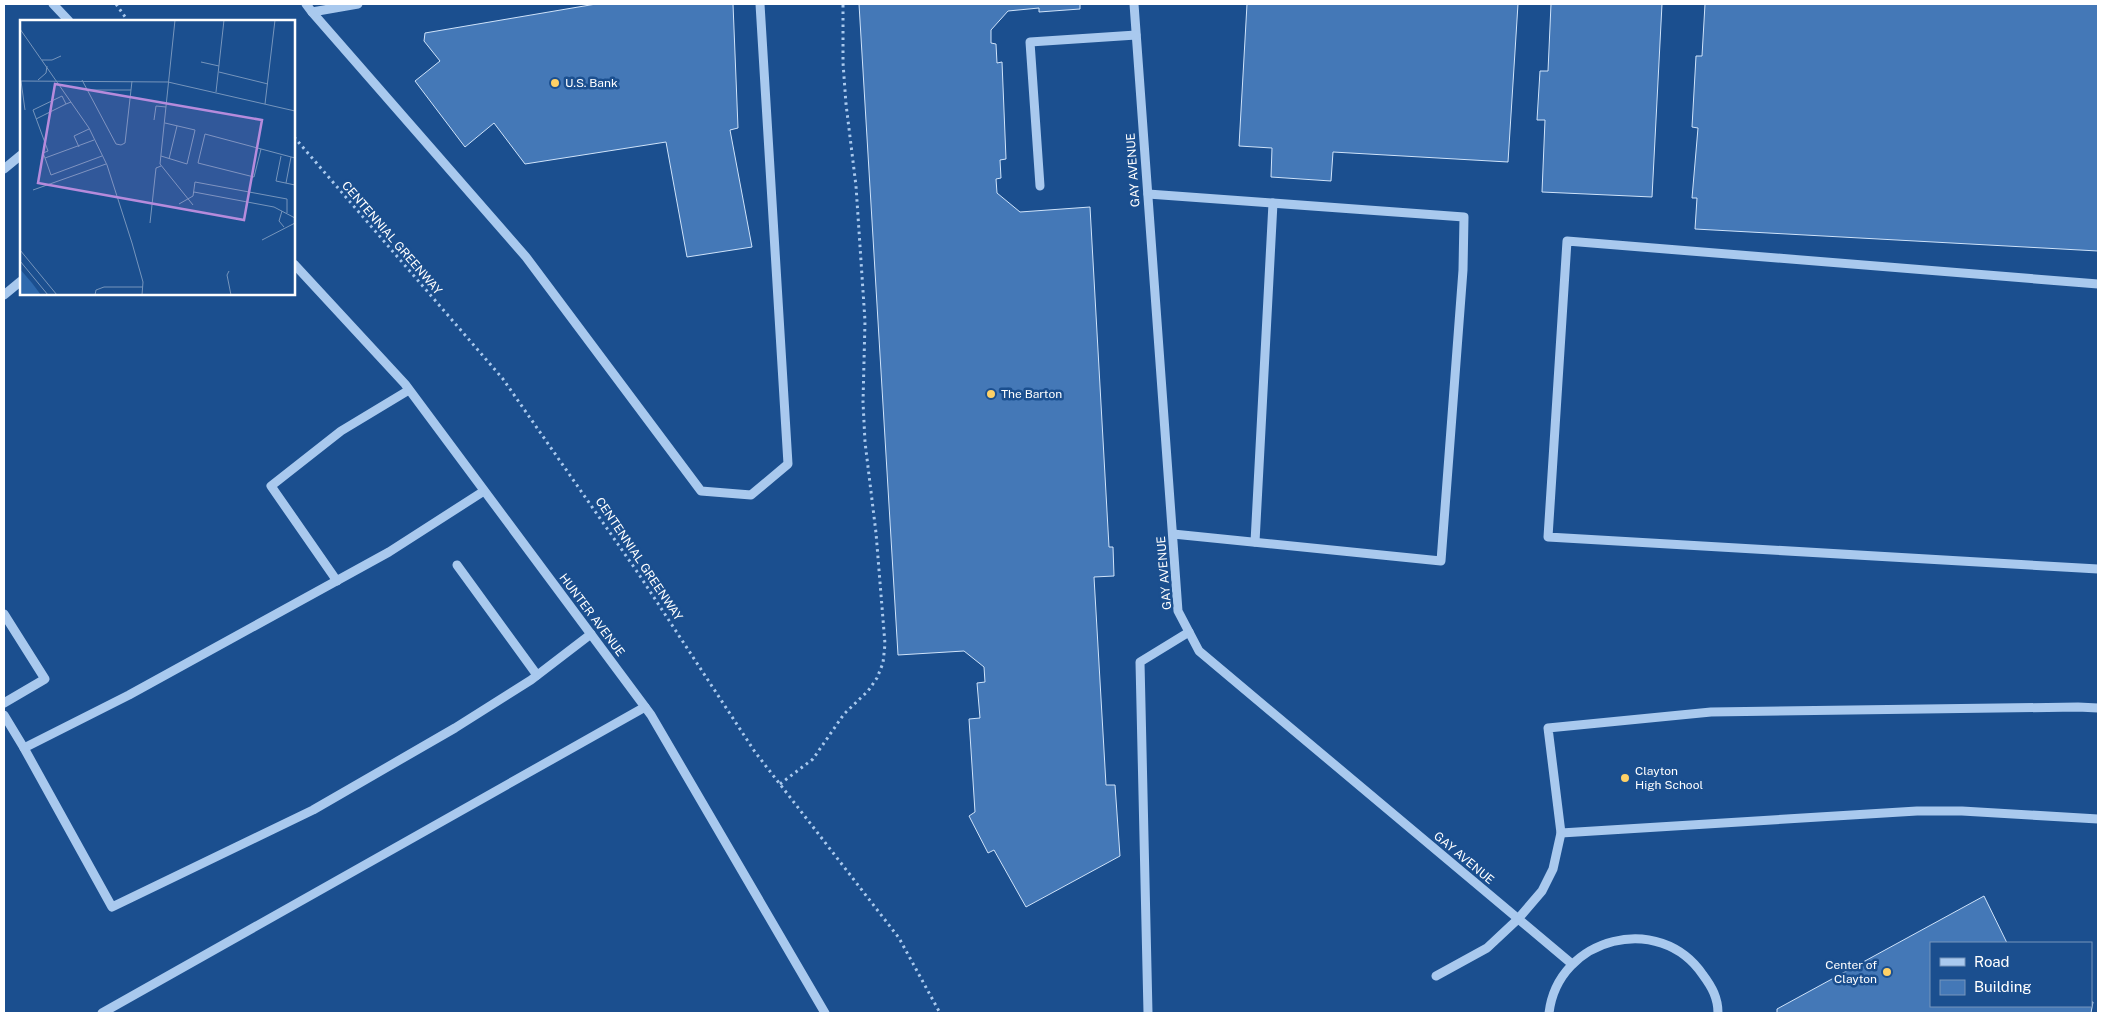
<svg xmlns="http://www.w3.org/2000/svg" width="2102" height="1017" font-family="'Public Sans',sans-serif">
<rect width="100%" height="100%" fill="#1b4f8f"/>
<g fill="#4478b7" stroke="#cfe3fa">
<path d="M596,4H733L738,128L730,130L752,247L687,257L666,142L525,164L494,123L465,147L415,81L440,61L424,41L425,33Z"/>
<path d="M859,4H1080V9L1039,12V8L1008,11L991,30V43L996,44L997,63L1002,62L1006,159L1000,160L1001,178L996,179L997,193L1020,212L1090,207L1109,547H1113L1114,576L1094,577L1106,785H1115L1120,856L1026,907L994,850L988,853L969,816L975,812L969,719L980,718L977,683L985,682L984,667L964,651L898,655Z"/>
<path d="M1247,4H1518L1508,162L1333,152L1331,181L1271,177L1272,148L1239,146Z"/>
<path d="M1551,4H1662L1652,197L1542,192L1545,120H1537L1540,71H1548Z"/>
<path d="M1705,4H2098V251L1695,229L1697,198H1692L1698,128L1692,127L1696,56H1702Z"/>
<path d="M1984,896L2007,943H1931V1006H2091V1002H2093L2091,1013H1777V1009Z"/>
</g>
<g fill="none" stroke-linecap="round" stroke-linejoin="round">
<g stroke="#a9c9ee" stroke-width="3" stroke-dasharray="2.5 4" stroke-linecap="butt">
<path d="M116,4L128,21"/>
<path d="M294,137L503,379L638,573L755,752L899,938L940,1013"/>
<path d="M780,784L813,759L844,714L868,691L877,678L883,663L885,644L876,533L865,442L863,402L865,321L856,186L846,104L843,63V4"/>
</g>
<g stroke="#a9c9ee" stroke-width="9">
<path d="M53,4L69,21"/>
<path d="M306,4L312,12L526,257L701,491L751,495L788,464L760,4"/>
<path d="M1134,4L1178,611L1199,651L1572,964"/>
<path d="M312,12L358,4"/>
<path d="M4,169L21,155"/>
<path d="M1040,186L1030,42L1136,35"/>
<path d="M1148,194L1464,217L1463,270L1441,561L1173,534"/>
<path d="M294,264L405,384L651,715L825,1013"/>
<path d="M2098,284L1567,241L1548,537L2098,569"/>
<path d="M4,295L21,281"/>
<path d="M484,491L389,552L129,695L24,748L112,907L313,810L455,728L531,680L591,634"/>
<path d="M1255,542L1273,203"/>
<path d="M457,565L537,675"/>
<path d="M337,581L271,486L341,431L409,390"/>
<path d="M4,614L45,679L4,703"/>
<path d="M4,715L24,748"/>
<path d="M1561,833L1917,811H1962L2098,819"/>
<path d="M1436,976L1487,948L1518,919L1542,891L1553,869L1561,833L1548,728L1711,712L2078,707L2098,708"/>
<path d="M102,1013L645,707"/>
<path d="M1148,1013L1140,662L1189,632"/>
<path d="M1549,1013C1558,937 1660,911 1703,975C1712,987 1718,998 1718,1013"/>
</g>
</g>
<g fill="#ffd166" stroke="#1b4f8f" stroke-width="2">
<circle cx="555" cy="83" r="5"/>
<circle cx="991" cy="394" r="5"/>
<circle cx="1625" cy="778" r="5"/>
<circle cx="1887" cy="972" r="5"/>
</g>
<g text-anchor="middle" dominant-baseline="central" stroke-width="5" stroke-linejoin="round" paint-order="stroke">
<g font-size="12" fill="#fff" stroke="#1b4f8f" text-anchor="start">
<text x="565" y="83">U.S. Bank</text>
<text x="1001" y="394">The Barton</text>
<text x="1635" y="771">Clayton<tspan x="1635" dy="14">High School</tspan></text>
<text x="1877" y="965" text-anchor="end">Center of<tspan x="1877" dy="14">Clayton</tspan></text>
</g>
<g font-size="12" fill="#fff" stroke="#1b4f8f">
<text transform="translate(1133 170) rotate(-94)">GAY AVENUE</text>
<text transform="translate(392 238) rotate(49)">CENTENNIAL GREENWAY</text>
<text transform="translate(639 559) rotate(56)">CENTENNIAL GREENWAY</text>
<text transform="translate(1164 573) rotate(-95)">GAY AVENUE</text>
<text transform="translate(592 615) rotate(53)">HUNTER AVENUE</text>
<text transform="translate(1464 858) rotate(40)">GAY AVENUE</text>
</g>
</g>
<g transform="translate(20 20)">
<rect width="275" height="275" fill="#1b4f8f"/>
<path d="M0,249L12,263L21,275H0Z" fill="#2e69ad"/>
<path fill="none" stroke="#7695bc" stroke-width="1" d="M155,0L140,144L173,185M0,9L69,108L87,145L112,223L123,262L122,275M22,40H32L41,36M181,42L199,46M199,52L248,64M18,60L26,53L27,46M62,60L96,124L101,125L105,123L112,61M0,61L148,62L275,91M1,61L5,90M66,70H111M196,72L204,0M245,84L255,0M16,99L46,84M134,100L136,86L146,87M74,120L25,138L31,155L82,136M59,127L54,116L69,109M241,129L234,157L178,143L185,114L275,138M141,136L167,144L175,110L145,103M261,136L256,161L275,165M25,138L23,133L28,131L13,90L42,76L46,84L51,82M149,139L157,106M266,163L271,137M13,170L86,144M174,172L254,187L275,198M159,184L173,176L175,162L267,179V193M262,191L259,201L264,207M130,203L136,148L141,146M242,220L275,203M0,230L37,275M0,241L28,275M209,251L207,255L211,275M75,275L76,270L84,267H123"/>
<path fill="#b68bdc" fill-opacity="0.15" stroke="#b68bdc" stroke-width="2.5" d="M35,64L242,100L224,200L18,163Z"/>
<rect width="275" height="275" fill="none" stroke="#fff" stroke-width="2.5"/>
</g>
<rect width="2102" height="1017" fill="none" stroke="#ffffff" stroke-width="10"/>
<rect x="1930" y="942" width="162" height="65" fill="#1b4f8f" stroke="#7695bc"/>
<rect x="1940" y="958" width="25" height="8" fill="#a9c9ee" stroke="#7695bc"/>
<text x="1974" y="967" font-size="15" fill="#ffffff">Road</text>
<rect x="1940" y="980" width="25" height="15" fill="#4478b7" stroke="#7695bc"/>
<text x="1974" y="992" font-size="15" fill="#ffffff">Building</text>
</svg>
